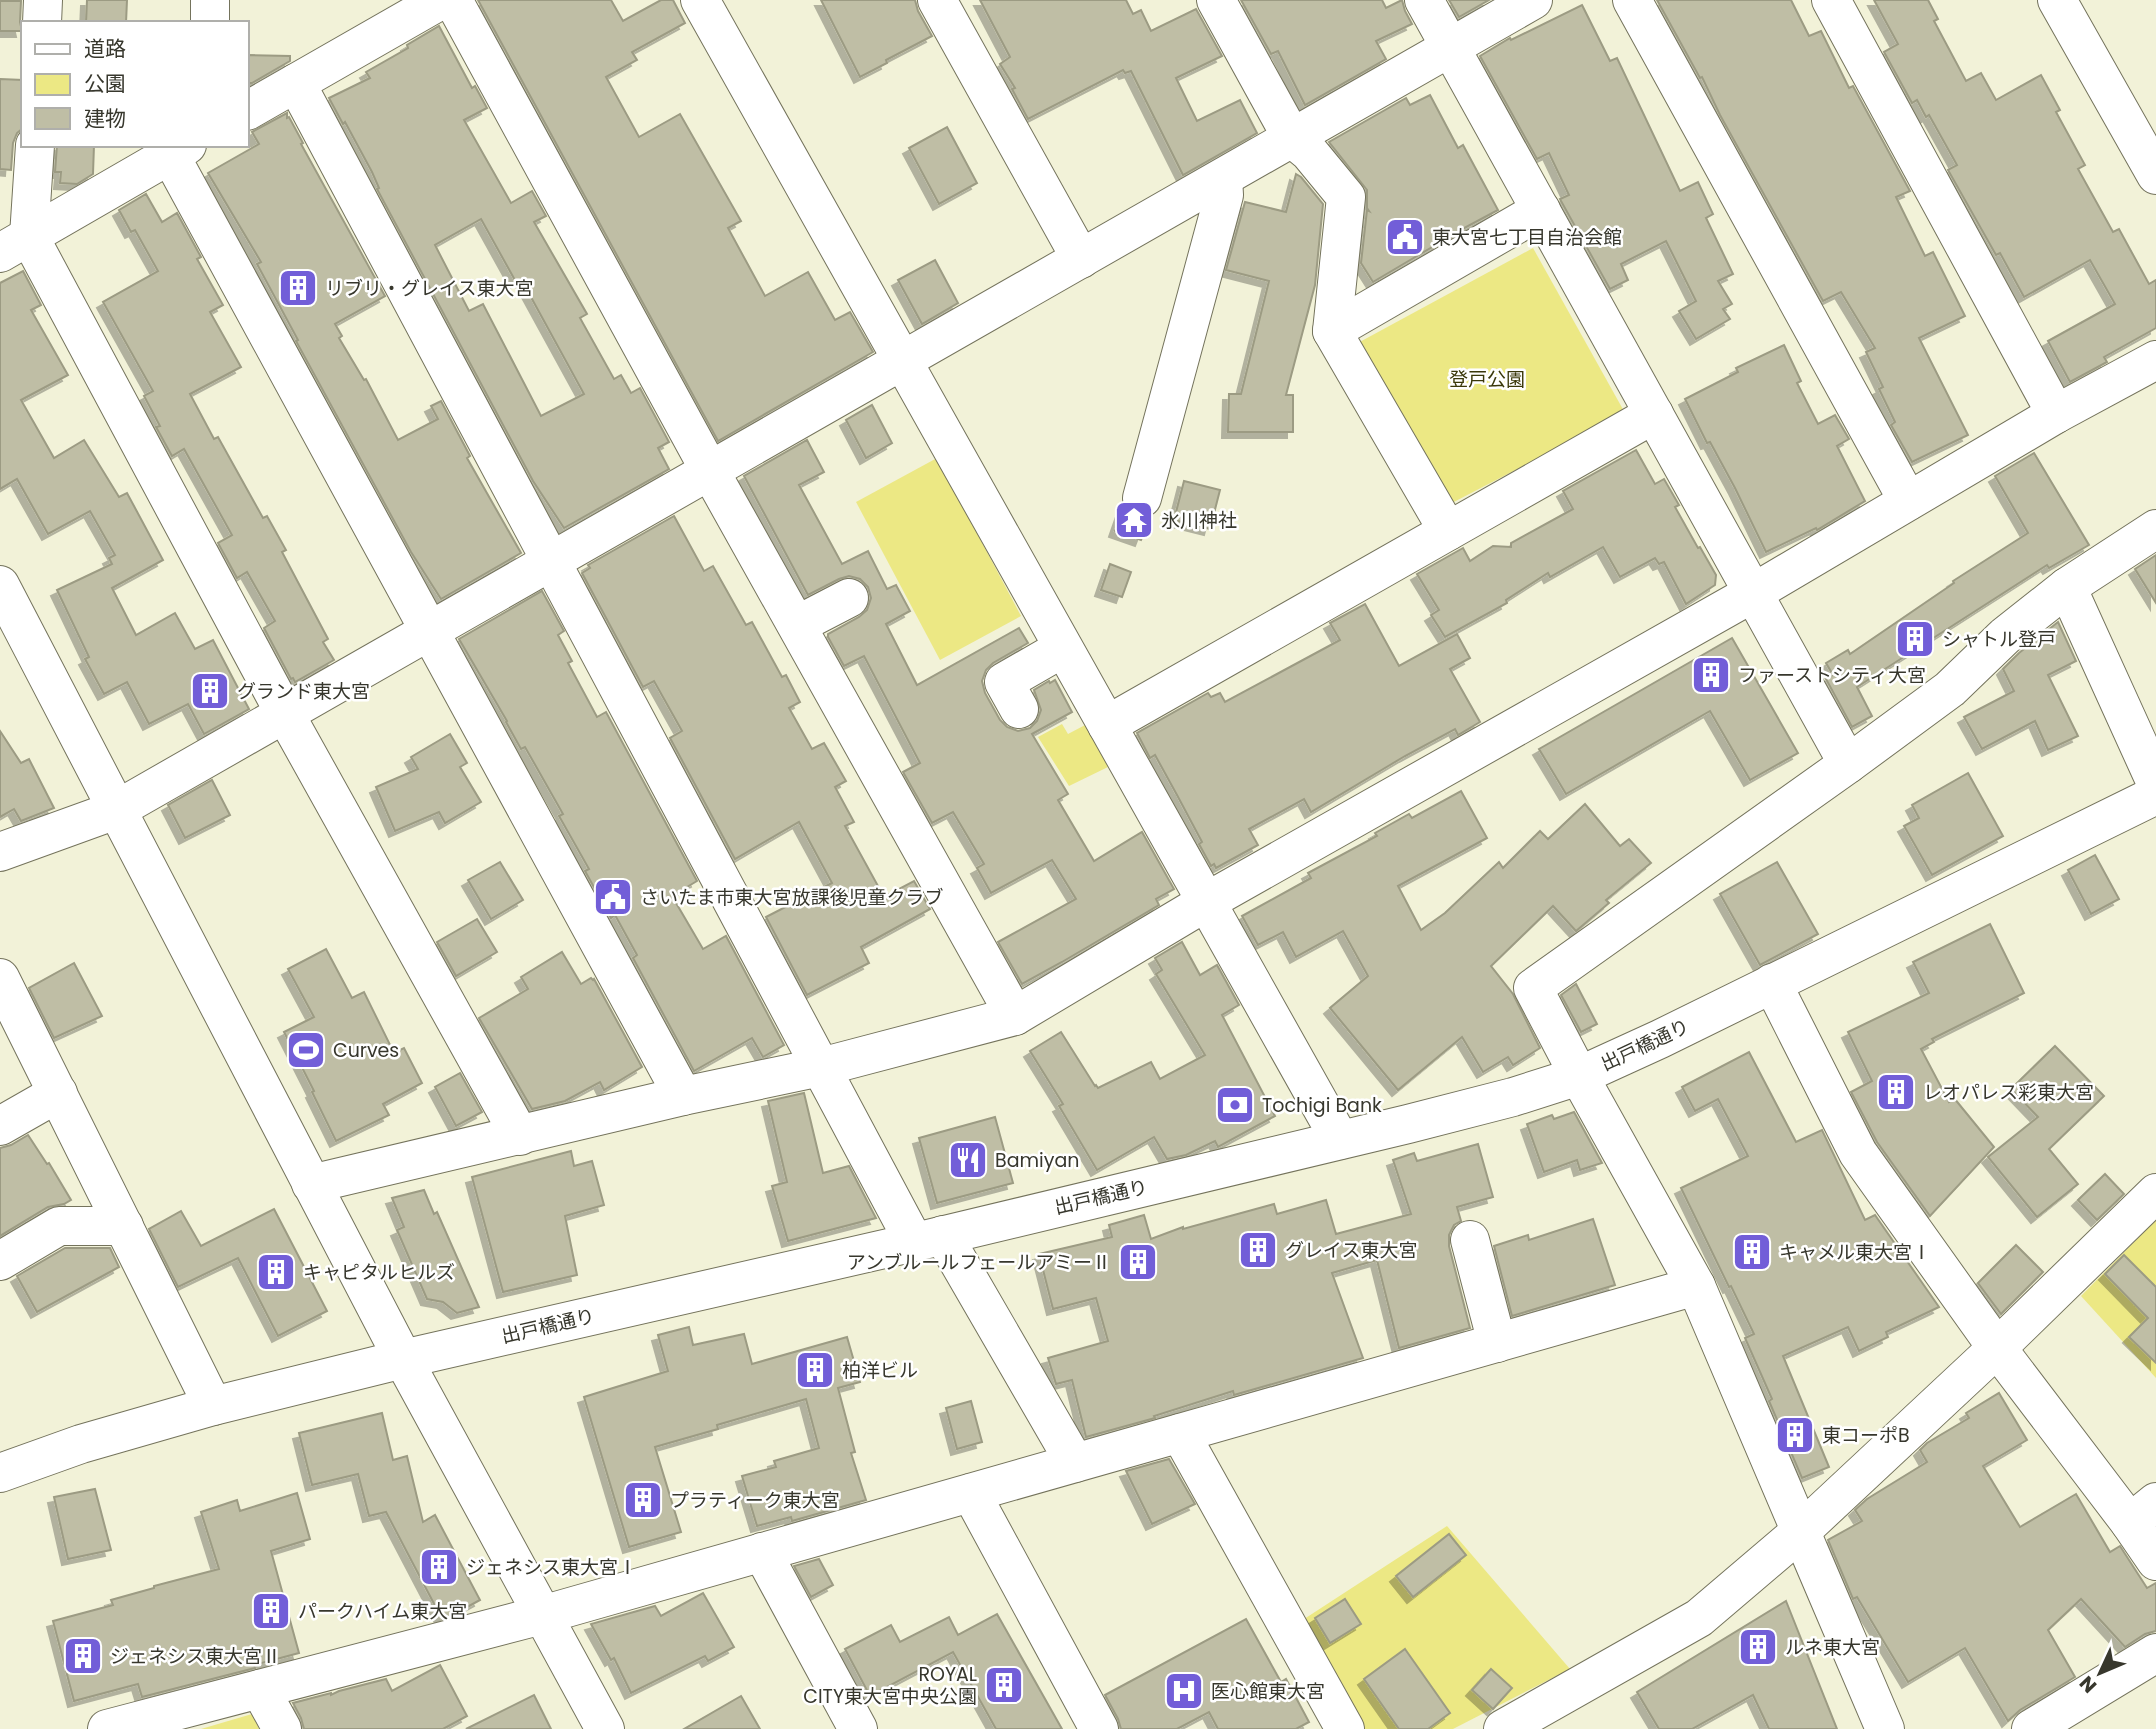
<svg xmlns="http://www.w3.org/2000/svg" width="2156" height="1729" font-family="Poppins,'Noto Sans JP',sans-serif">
<defs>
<filter id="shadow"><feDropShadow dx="-6" dy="6" stdDeviation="0" flood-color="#0004"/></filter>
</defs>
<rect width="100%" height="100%" fill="#f2f2d8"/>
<g fill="#ece884">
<path d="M1533,248L1625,413L1450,504L1356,344Z"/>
<path d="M937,458L1021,616L940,660L856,502Z"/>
<path d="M1062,724L1068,734L1087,724L1108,767L1069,786L1038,737Z"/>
<path d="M2156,1220V1378L2081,1296Z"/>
<path d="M1447,1526L1570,1669L1453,1729H1359L1298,1623Z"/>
<path d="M252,1714L259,1729H201Z"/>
</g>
<g fill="#bfbea5" stroke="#9c9b83" stroke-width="2" fill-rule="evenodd" filter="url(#shadow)">
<path d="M87,0H127L126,23H86Z"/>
<path d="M478,0H611L623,21L661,0H673L685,23L632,52L637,60L606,77L639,137L680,114L741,221L728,228L765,296L808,272L835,320L850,312L873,352L718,441Z"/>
<path d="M821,0H915L918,11L932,36L886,60L887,63L860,77Z"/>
<path d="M980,0H1126L1133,14L1141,10L1151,31L1196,9L1222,56L1176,78L1197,121L1240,100L1257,133L1183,175L1131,71L1125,73L1123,70L1028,119L1012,89L1015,88L1000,64L1010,57Z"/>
<path d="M1241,0H1382L1386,8L1402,0L1405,11L1412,24L1376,41L1386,59L1305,105L1278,51L1271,54Z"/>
<path d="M1449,0H1489L1459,17Z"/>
<path d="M1657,0H1791L1809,36L1821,31L1849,88L1853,86L1910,191L1896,197L1925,256L1933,252L1965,316L1919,338L1968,435L1912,462L1891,425L1895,422L1879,389L1883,387L1866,352L1875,348L1841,292L1823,301L1720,115L1702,77L1700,78Z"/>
<path d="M1874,0H1928L1938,19L1934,21L1966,81L1981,73L1996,100L2041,75L2060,110L2056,112L2085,165L2078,169L2113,232L2119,229L2149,284L2156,280V328L2104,357L2107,362L2070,382L2048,341L2115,304L2090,260L2024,297L2000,253L1996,255L1948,170L1957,165L1929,115L1926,117L1917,100L1912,103L1884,52L1898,44Z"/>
<path d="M0,1H21L20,22L22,31H0Z"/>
<path d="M1582,5L1610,61L1617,58L1680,191L1698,182L1713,214L1706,218L1733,274L1718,281L1732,304L1723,309L1730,319L1696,339L1679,311L1696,301L1666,241L1621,264L1628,280L1610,289L1561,201L1560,199L1569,195L1549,153L1537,159L1480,56L1510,38L1511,40Z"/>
<path d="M439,26L472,88L475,86L487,108L464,120L511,203L532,191L546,216L534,222L587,314L580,318L614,379L621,375L631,393L640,388L669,442L658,448L669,469L564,528L533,481L377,189L379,188L372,172L345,122L343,124L329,98L370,78L366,72L408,48L407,45ZM481,219L516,282L521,279L584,394L541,416L483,304L469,311L435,245Z"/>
<path d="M247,55L290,56V61L252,83H247Z"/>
<path d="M0,79L23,80V128L17,133L13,143L11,170L0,169Z"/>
<path d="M1430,95L1458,148L1463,145L1498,210L1438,242L1439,243L1373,282L1361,263L1367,210L1369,211L1367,208V190L1329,142L1406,98L1410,105Z"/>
<path d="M287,113V118L289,117L303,143L301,144L385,296L335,324L342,336L339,338L364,380L366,379L398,440L438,419L431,406L441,401L470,456L467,458L521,553L441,599L411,552L296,341L298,340L257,264L261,262L208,173L259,144L252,132Z"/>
<path d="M947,127L977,183L939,204L909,148Z"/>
<path d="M57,145H94L93,174L77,184L60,183L61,172H55Z"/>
<path d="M1296,174L1301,177L1323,204L1315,285L1286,395H1293V432H1228L1229,394H1241L1269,281L1226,270L1245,202L1286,212Z"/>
<path d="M146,194L162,222L177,213L201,257L197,259L223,305L210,312L241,367L190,394L214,439L218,437L263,518L267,516L286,550L282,552L328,639L323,642L334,660L295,682L293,678L291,679L264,628L275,621L247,572L237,578L218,543L232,535L184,449L172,456L156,427L160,426L144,396L153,391L103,302L158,271L135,230L131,232L119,210Z"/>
<path d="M935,260L958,303L922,324L898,280Z"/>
<path d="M23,271L41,305L31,310L68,375L21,400L54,458L84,440L119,497L127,493L163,560L112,588L136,635L175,613L195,649L213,640L249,709L204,734L188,704L149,724L127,682L104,694L85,659L89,657L57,590L112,564L109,558L115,555L90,511L48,534L17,479L0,489V283Z"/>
<path d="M1784,345L1801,381L1797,383L1818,424L1835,415L1849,439L1837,446L1865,501L1817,530L1816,528L1766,552L1735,488L1710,442L1707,443L1685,399L1738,372L1736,368Z"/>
<path d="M872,405L892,443L866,458L846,420Z"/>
<path d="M807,440L824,472L799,485L842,564L868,551L887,589L896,585L910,611L886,624L917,685L1019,628L1028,643L993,663L986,670L982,681L985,693L1000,720L1007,727L1018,731L1030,728L1037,721L1041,710L1034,690L1049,681L1050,683L1055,680L1072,712L1032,734L1068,794L1058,800L1094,861L1142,832L1174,889L1156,899L1159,905L1062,962L1022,984L998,942L1076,899L1052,860L991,893L977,868L984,864L953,812L932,823L903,772L920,763L864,656L844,666L828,637V634L859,617L867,610L871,598L868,587L860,579L849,576L839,579L808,595L744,476Z"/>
<path d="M1636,450L1655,484L1664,479L1679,505L1675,507L1698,548L1700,547L1716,575L1715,585L1686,604L1664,562L1659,564L1655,558L1620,577L1603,547L1550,577L1548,573L1506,600L1507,603L1445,637L1431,615L1439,610L1417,574L1463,548L1470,561L1493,546L1511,547V543L1573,509L1563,491Z"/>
<path d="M2034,453L2089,545L2049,568L2047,565L1857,687L1872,716L1852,727L1826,679L1833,675L1826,663L1848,650L1850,654L1954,583L1953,581L2028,533L1995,476Z"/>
<path d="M1184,481L1220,490L1210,529L1174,520Z"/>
<path d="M1123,508L1127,514L1136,519H1149L1141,540L1115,531Z"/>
<path d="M674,516L704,571L713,566L746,625L752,622L782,677L786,675L800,702L789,708L812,749L824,743L846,781L835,787L854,822L845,826L884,897L914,881L930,909L861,947L869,963L807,995L766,917L832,883L799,822L735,859L670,738L682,731L654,681L643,687L582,573L590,568L588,565Z"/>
<path d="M2156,555V603L2135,569Z"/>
<path d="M1110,564L1131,572L1122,597L1101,590Z"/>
<path d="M542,591L564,631L558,635L572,661L568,663L597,717L606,712L697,881L672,896L703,949L726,936L784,1045L763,1057L752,1038L694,1071L633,958L637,955L615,915L611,918L585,871L589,869L559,816L563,814L525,747L521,749L506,722L507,721L459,639Z"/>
<path d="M1365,604L1399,666L1457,634L1470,658L1450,669L1480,722L1458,735L1455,729L1405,756L1311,812L1304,799L1249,829L1258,845L1216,868L1214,864L1211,866L1199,844L1202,842L1177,795L1155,755L1150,758L1137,733L1208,693L1211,697L1220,693L1225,702L1340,640L1330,623Z"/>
<path d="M2058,622L2076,661L2048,675L2078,736L2048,750L2035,721L1982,749L1964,717L2014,691L2003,669L2019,653Z"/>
<path d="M1732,638L1798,753L1750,780L1710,711L1566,794L1539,749Z"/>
<path d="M0,731L21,763L29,759L54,808L21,821L14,809L0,817Z"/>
<path d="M450,734L467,763L460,767L481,802L445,823L439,812L395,831L376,787L418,769L411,757Z"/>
<path d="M1968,773L2003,836L1932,875L1904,826L1919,818L1912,805Z"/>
<path d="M212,780L230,815L185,838L168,805Z"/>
<path d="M1461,791L1487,838L1398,886L1421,930L1445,913L1499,862L1503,868L1540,831L1548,839L1585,804L1620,846L1629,839L1651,863L1606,900L1609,903L1576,931L1553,906L1491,966L1513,994L1540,1048L1513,1065L1508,1057L1483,1072L1462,1037L1398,1090L1330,1008L1368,976L1343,931L1296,957L1283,932L1258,945L1242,916L1311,878L1308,873L1377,836L1375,833L1409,814L1412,818Z"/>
<path d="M2095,855L2119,899L2091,914L2068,870Z"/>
<path d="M500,862L523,900L491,919L468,880Z"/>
<path d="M1777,862L1818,934L1760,965L1720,894Z"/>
<path d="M477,919L497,952L456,976L437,942Z"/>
<path d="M1990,924L2024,993L1932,1039L1934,1042L1921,1049L1949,1102L1954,1098L1994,1147L1930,1216L1877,1142L1851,1092L1872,1081L1848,1032L1929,993L1913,962Z"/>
<path d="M1182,942L1200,975L1217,965L1239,1005L1222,1015L1275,1116L1218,1147L1215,1141L1186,1155L1167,1159L1154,1137L1097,1170L1059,1106L1063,1104L1030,1051L1061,1032L1095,1086L1096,1085L1098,1088L1151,1062L1160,1079L1205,1055L1156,974L1162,970L1155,958Z"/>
<path d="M326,949L352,998L364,992L394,1053L404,1048L422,1083L383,1104L389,1115L336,1141L312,1092L314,1091L284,1032L314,1017L288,969Z"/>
<path d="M562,952L581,984L591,978L593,980L594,979L642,1067L604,1090L600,1082L565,1101L532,1109L479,1018L528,989L521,977Z"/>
<path d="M74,963L102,1016L54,1038L29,988Z"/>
<path d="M1576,984L1597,1024L1581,1032L1561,995Z"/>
<path d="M2055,1046L2104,1096L2049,1149L2078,1184L2037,1217L1988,1157L2038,1117L2011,1089Z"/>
<path d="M1749,1052L1796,1142L1822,1130L1865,1220L1875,1215L1939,1307L1886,1332L1888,1337L1859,1351L1848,1327L1783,1356L1829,1467L1802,1478L1769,1401L1772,1399L1745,1338L1754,1334L1731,1286L1729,1287L1681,1188L1748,1156L1718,1099L1695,1111L1682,1087Z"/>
<path d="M460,1073L482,1112L456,1126L435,1087Z"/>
<path d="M804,1093L823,1173L849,1166L876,1218L788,1241L772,1186L787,1182L768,1101Z"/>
<path d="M1574,1112L1602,1163L1580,1170L1577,1160L1544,1172L1527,1124L1552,1115L1554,1119Z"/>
<path d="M995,1117L1013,1183L937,1203L919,1138Z"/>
<path d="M28,1135L47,1164L49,1163L71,1200L64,1204L48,1207L0,1236V1148L11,1145Z"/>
<path d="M1478,1144L1493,1197L1457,1207L1461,1221L1454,1225L1449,1235V1246L1470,1328L1399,1348L1377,1260L1332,1273L1363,1358L1234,1395L1233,1391L1154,1416L1155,1418L1086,1437L1072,1380L1056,1384L1048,1358L1108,1341L1096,1298L1053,1309L1039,1254L1112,1237L1109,1225L1144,1215L1151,1239L1183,1227V1229L1274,1204L1277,1214L1326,1200L1336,1234L1411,1214L1393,1160L1414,1153L1417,1161Z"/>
<path d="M571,1151L574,1166L592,1161L604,1205L565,1216L577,1275L503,1292L472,1177Z"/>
<path d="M2105,1174L2124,1194L2097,1220L2078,1200Z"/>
<path d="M424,1190L434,1214L437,1212L479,1307L457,1313L443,1302L427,1299L397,1230L404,1227L392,1198Z"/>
<path d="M274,1209L327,1311L278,1336L238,1258L178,1287L149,1229L181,1211L201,1246Z"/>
<path d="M1593,1219L1615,1285L1512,1316L1494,1246L1528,1235L1529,1240Z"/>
<path d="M2016,1245L2043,1272L2001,1314L1978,1283Z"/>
<path d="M65,1248H110L119,1267L37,1312L17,1276Z"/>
<path d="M2124,1255L2156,1287V1363L2129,1337L2148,1318L2105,1274Z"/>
<path d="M689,1327L693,1345L744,1334L752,1364L847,1337L860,1382L838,1388L855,1452L851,1453L866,1500L792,1521L791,1517L757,1526L742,1476L776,1467L774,1461L819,1448L806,1399L717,1425L718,1429L655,1447L681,1532L629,1547L584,1397L668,1371L658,1335Z"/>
<path d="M1999,1393L2027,1440L1983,1466L2020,1527L2076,1494L2110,1552L2120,1546L2147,1588L2156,1583V1631L2145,1634L2125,1647L2081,1599L2048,1630L2075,1677L2020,1710L2008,1721L1965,1648L1908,1682L1857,1597L1853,1599L1828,1540L1862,1521L1855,1510L1867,1499L1927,1462L1920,1450L1927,1443L1969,1418L1966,1413Z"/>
<path d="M971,1401L982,1442L957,1449L946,1408Z"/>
<path d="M382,1413L393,1460L407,1456L423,1522L435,1515L480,1600L449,1617L442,1619L386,1512L369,1516L358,1474L312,1485L299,1433Z"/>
<path d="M1169,1459L1195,1504L1152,1524L1126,1471Z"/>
<path d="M95,1489L111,1550L68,1559L54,1497Z"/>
<path d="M297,1493L310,1539L271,1551L299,1653L254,1665L255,1668L142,1697L138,1684L74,1701L53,1621L113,1605L111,1600L154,1588V1586L219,1569L201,1512L237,1500L240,1511Z"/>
<path d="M1449,1534L1466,1555L1413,1597L1396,1576Z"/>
<path d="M819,1559L833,1585L811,1597L794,1566Z"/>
<path d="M703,1593L734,1647L708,1661L705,1656L631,1693L614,1658L611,1660L591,1624L655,1606L661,1616Z"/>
<path d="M1345,1599L1361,1624L1330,1643L1315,1618Z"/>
<path d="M1786,1601L1837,1729H1769L1753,1695L1692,1729H1659L1637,1692Z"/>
<path d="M997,1614L1062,1729H996L953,1652L870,1696L845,1649L891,1625L900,1642L949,1617L958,1635Z"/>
<path d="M1246,1619L1281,1682L1286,1679L1309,1722L1296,1729H1218L1209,1712L1177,1729H1121L1118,1719L1105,1695Z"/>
<path d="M1405,1649L1450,1713L1428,1729H1399L1364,1679Z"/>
<path d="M440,1665L467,1716L443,1729H304L301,1718L293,1703L331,1693V1695L339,1691L386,1679L392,1691Z"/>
<path d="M1491,1669L1512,1688L1493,1709L1472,1690Z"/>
<path d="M534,1695L551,1729H466Z"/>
<path d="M741,1696L760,1729H684Z"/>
</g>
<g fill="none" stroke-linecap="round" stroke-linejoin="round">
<g stroke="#74735c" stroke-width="40">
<g id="minor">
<path d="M210,0V23"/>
<path d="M453,0L710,471L1015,1016"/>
<path d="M700,0L1340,1140"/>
<path d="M937,0L1081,259"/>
<path d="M1216,0L1292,138L1309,152L1346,197L1332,331"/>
<path d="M1424,0L1848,764"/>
<path d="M1632,0L1908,501"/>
<path d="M1831,0L2056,414"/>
<path d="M2057,0L2156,175"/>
<path d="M42,23L43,0"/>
<path d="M296,83L914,1242"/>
<path d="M247,111L441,0"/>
<path d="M35,145L29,236L285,714L520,1136"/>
<path d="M170,155L683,1096"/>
<path d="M0,253L187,145"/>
<path d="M1142,498L1224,195L1223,178"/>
<path d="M1448,531L1332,331L1541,210"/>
<path d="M0,585L403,1359L605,1729"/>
<path d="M2067,587L2156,783"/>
<path d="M797,625L849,598"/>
<path d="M1019,709L1004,682L1063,648"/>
<path d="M1107,725L1654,414"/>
<path d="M0,852L116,810L1533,0"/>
<path d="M0,978L213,1406"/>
<path d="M1772,983L1858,1153L1997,1348L2130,1523L2156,1561"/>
<path d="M0,1126L58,1093"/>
<path d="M311,1184L683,1096L821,1067L1015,1016L1206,902L1753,593L2056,414L2156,360"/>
<path d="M943,1235L1075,1463"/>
<path d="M1470,1240L1497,1343"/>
<path d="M0,1261L59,1226H124"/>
<path d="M1180,1433L1345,1729"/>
<path d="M0,1473L81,1444L213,1406L403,1359L928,1239L1408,1124L1513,1097L1579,1076L1660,1039L2156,795"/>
<path d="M971,1493L1099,1729"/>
<path d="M2130,1523L2156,1502"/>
<path d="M762,1552L858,1729"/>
<path d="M260,1689L282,1729"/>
<path d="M107,1729L542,1615L1696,1286"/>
<path d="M1503,1729L1699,1618L1800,1532L1997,1348L2156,1193"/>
<path d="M1885,1729L1696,1286L1579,1076L1533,988L1848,764L1950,689L2005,636L2067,587L2156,529"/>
<path d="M2031,1729L2156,1653"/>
</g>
</g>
<use href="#minor" stroke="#fff" stroke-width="38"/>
</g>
<defs>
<g id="civic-square" transform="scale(2.0125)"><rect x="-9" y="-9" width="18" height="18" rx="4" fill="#725ed8" stroke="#fff"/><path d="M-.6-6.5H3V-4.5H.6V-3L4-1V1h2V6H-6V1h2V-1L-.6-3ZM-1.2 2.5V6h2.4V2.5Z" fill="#fff"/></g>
<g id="building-square" transform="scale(2.0125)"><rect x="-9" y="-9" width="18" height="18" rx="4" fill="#725ed8" stroke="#fff"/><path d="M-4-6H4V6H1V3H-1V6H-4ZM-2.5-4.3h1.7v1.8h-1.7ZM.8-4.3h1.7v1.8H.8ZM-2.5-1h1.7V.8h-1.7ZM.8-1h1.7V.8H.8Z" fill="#fff"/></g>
<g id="temple-square" transform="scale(2.0125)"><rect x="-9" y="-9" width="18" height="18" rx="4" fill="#725ed8" stroke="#fff"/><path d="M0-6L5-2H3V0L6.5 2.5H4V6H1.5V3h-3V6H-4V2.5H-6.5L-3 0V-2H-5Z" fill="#fff"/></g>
<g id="stadium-square" transform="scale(2.0125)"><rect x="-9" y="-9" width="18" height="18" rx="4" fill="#725ed8" stroke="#fff"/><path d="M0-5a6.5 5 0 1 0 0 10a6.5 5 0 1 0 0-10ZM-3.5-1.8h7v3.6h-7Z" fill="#fff"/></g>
<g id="bank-square" transform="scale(2.0125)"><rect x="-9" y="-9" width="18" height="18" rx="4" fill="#725ed8" stroke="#fff"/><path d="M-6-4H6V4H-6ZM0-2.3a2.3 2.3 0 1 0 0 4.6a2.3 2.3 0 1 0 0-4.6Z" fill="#fff"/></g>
<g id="restaurant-square" transform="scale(2.0125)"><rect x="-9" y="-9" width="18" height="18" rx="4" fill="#725ed8" stroke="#fff"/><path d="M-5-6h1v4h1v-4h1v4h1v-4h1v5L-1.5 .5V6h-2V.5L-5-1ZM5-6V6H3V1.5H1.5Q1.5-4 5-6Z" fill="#fff"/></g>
<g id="hospital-square" transform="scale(2.0125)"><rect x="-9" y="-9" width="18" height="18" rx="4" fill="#725ed8" stroke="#fff"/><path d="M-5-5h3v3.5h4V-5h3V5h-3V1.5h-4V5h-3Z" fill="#fff"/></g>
</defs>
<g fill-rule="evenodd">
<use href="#civic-square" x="1405" y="237"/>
<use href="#building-square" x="298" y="288"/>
<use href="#temple-square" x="1134" y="520"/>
<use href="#building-square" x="1915" y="639"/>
<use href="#building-square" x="1711" y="675"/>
<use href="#building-square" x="210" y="691"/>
<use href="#civic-square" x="613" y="897"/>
<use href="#stadium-square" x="306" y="1050"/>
<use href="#building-square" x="1896" y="1092"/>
<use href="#bank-square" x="1235" y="1105"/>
<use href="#restaurant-square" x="968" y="1160"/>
<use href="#building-square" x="1258" y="1250"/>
<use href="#building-square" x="1752" y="1252"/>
<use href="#building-square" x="1138" y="1262"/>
<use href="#building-square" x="276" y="1272"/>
<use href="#building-square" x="815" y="1370"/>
<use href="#building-square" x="1795" y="1435"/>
<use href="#building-square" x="643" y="1500"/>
<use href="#building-square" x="439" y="1567"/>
<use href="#building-square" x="271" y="1611"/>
<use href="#building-square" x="1758" y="1647"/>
<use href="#building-square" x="83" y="1656"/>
<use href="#building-square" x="1004" y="1685"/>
<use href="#hospital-square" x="1184" y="1691"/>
</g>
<g text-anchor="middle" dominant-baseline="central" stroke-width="5" stroke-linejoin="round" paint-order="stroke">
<g font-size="19" fill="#37372d" stroke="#fff" text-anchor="start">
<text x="1432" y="237">東大宮七丁目自治会館</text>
<text x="325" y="288">リブリ・グレイス東大宮</text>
<text x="1161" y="520">氷川神社</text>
<text x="1942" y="639">シャトル登戸</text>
<text x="1738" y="675">ファーストシティ大宮</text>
<text x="237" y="691">グランド東大宮</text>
<text x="640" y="897">さいたま市東大宮放課後児童クラブ</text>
<text x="333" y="1050">Curves</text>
<text x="1923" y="1092">レオパレス彩東大宮</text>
<text x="1262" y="1105">Tochigi Bank</text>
<text x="995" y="1160">Bamiyan</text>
<text x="1285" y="1250">グレイス東大宮</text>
<text x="1779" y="1252">キャメル東大宮Ⅰ</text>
<text x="1111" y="1262" text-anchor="end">アンブルールフェールアミーⅡ</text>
<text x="303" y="1272">キャピタルヒルズ</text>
<text x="842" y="1370">柏洋ビル</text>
<text x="1822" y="1435">東コーポB</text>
<text x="670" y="1500">プラティーク東大宮</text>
<text x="466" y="1567">ジェネシス東大宮Ⅰ</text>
<text x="298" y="1611">パークハイム東大宮</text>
<text x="1785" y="1647">ルネ東大宮</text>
<text x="110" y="1656">ジェネシス東大宮Ⅱ</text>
<text x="977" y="1674" text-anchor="end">ROYAL<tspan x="977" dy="22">CITY東大宮中央公園</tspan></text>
<text x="1211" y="1691">医心館東大宮</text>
</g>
<g font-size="19" fill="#3a380a" stroke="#fff">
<text x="1487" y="379">登戸公園</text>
</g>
<g font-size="19" fill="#37372d" stroke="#fff">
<text transform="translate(1645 1045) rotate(-25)">出戸橋通り</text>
<text transform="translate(1101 1197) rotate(-13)">出戸橋通り</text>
<text transform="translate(548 1326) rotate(-13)">出戸橋通り</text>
</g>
</g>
<rect x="21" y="21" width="228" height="126" fill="#ffffff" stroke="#afafab" stroke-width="2"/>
<rect x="35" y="44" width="35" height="10" fill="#ffffff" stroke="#afafab" stroke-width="2"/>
<text x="84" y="56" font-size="21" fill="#37372d">道路</text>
<rect x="35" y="74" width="35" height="21" fill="#ece884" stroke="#afafab" stroke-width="2"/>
<text x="84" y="91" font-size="21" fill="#37372d">公園</text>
<rect x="35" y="108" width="35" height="21" fill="#bfbea5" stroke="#afafab" stroke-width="2"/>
<text x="84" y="126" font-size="21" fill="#37372d">建物</text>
<g transform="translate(2100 1673) rotate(226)" stroke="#ffffff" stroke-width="5" paint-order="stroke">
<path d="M0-5L12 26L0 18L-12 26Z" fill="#37372d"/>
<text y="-10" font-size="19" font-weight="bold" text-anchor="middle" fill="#37372d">N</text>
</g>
</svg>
